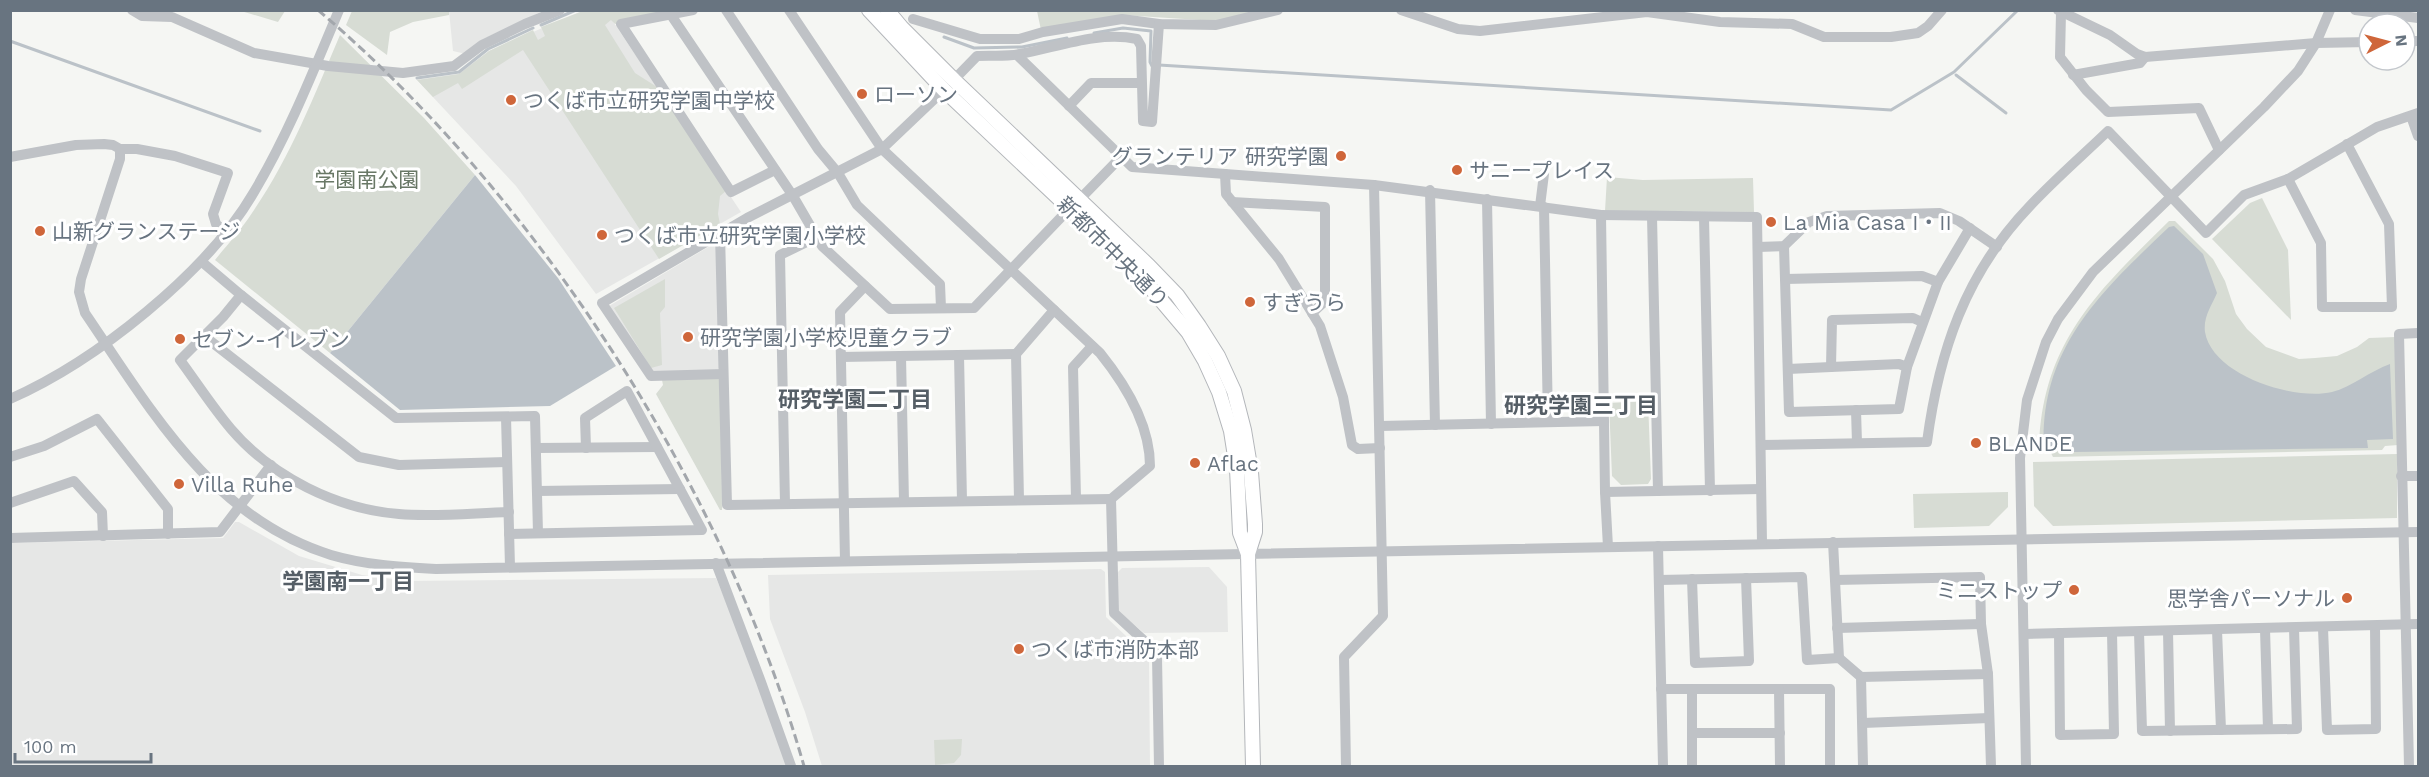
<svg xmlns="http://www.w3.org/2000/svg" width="2429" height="777" font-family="'Work Sans','Noto Sans JP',sans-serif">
<rect width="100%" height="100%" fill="#f5f6f3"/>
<g fill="#e6e7e6">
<path d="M449,11H543L483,39L466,54L453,51Z"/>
<path d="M582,11H606L741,212L596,294L516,186L417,80L458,74L489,51Z"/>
<path d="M715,243L717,245L719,368L717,370L652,373L609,306Z"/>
<path d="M235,522H239L299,556L362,575L407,581L716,578L745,647L787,766H11L10,543L223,538Z"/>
<path d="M1209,567L1227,587L1228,632L1144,633L1118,611L1117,573L1122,568Z"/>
<path d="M1101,569L1105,572L1106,617L1147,656L1149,659L1150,766H822L805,712L770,619L768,575Z"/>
</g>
<g fill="#d7dcd4">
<path d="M241,11L285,10V11L278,22Z"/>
<path d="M352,11L449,10V15L413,22L390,32L387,55L346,25Z"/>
<path d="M583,11H678L615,24L611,20L605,25L635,73L657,87L726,191L720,196L718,214L720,224L659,259L523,50L462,89L458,83L433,97L417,80L459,74L489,51L533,30L538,40L545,36L541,27Z"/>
<path d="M1037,11H1260L1216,21L1122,15L1041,30Z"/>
<path d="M340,35L424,118L475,175L330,353L215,260C227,245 241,230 252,213C290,158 314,96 340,35Z"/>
<path d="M1607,177L1643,180L1753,178L1754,212L1605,211Z"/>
<path d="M2262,198L2288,250L2291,320L2212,239L2250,203Z"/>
<path d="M2169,221H2175L2213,259L2225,281L2236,314L2247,329L2266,347L2299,359L2315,358L2337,356L2357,347L2369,338L2396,337L2398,445L2385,446L2382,450L2053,457L2051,453H2039C2040,344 2097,292 2169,221Z"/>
<path d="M665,279V307L660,313L662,365L651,368L614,308Z"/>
<path d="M721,378L722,510H720L656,394L663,385L662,380Z"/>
<path d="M1648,401L1651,479L1648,484L1621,485L1612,476L1609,403Z"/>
<path d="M2397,454V518L2053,526L2034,506L2033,462Z"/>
<path d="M2008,492V507L1989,526L1914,528L1913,494Z"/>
<path d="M962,739L961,755L954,763L935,765L934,740Z"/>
</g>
<g fill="#bbc2c8">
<path d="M475,175L558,278L616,366L550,406L400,410L330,353Z"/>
<path d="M2174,226L2203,254L2217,293C2212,305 2203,317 2205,332C2212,375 2294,401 2332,392C2352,387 2370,371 2390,364L2393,439L2367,440L2368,448L2074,452L2071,448L2044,450C2039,348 2101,292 2169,227Z"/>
</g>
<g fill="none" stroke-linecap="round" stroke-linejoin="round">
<g stroke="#bbc2c8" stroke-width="3">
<path d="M541,25L576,10"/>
<path d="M1094,33L1123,28L1151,31L1150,62L1152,66"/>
<path d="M944,37L974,48L1022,47L1067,38"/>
<path d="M10,41L260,131"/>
<path d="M1159,65L1891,110L1954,72L2018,10"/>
<path d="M1956,75L2006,113"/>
<path d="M417,78L459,72L488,49L533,28"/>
</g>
<g stroke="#b3b6ba" stroke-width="16">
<g id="major">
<path d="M869,10L944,90L1139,274L1188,332L1205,361L1219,392L1231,431L1237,469L1240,533L1248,554"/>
<path d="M887,10L902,28L954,80L1149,266L1177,295L1199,326L1218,356L1234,391L1244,430L1251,472L1255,524V532L1248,554L1253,766"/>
</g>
</g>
<g stroke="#bfc2c6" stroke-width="10">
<path d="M132,10L142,16L172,17L254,53L328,66L403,73L454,66L482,45L525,24L560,10"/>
<path d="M693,10L621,24L731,192L775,170"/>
<path d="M726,10L818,149L838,173L857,205L940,284L941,308"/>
<path d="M789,10L882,149L1100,353C1125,384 1150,424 1150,466L1111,499L1114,613L1153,649L1157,657L1159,766"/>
<path d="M1401,10L1458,29L1480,31L1647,12L1720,22L1792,24L1824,37H1891L1918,33L1928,26L1942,10"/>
<path d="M2058,10L2110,35L2137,54L2145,57L2316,43L2369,42"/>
<path d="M2355,10L2418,18"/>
<path d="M2061,13L2060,57L2086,90L2108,112L2199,108L2219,150"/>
<path d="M671,15L793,196L822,246L890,309L974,308L1070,208"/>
<path d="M913,19L980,39H1019L1043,32L1122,19L1159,24L1216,25L1278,10"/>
<path d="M2405,41H2418"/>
<path d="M1017,55L1132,167L1374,185L1601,215L1605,492L1608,547"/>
<path d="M2073,75L2140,63L2145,57"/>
<path d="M1069,106L1091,83H1141"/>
<path d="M2411,116L2418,136"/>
<path d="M120,149V159L81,279L79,292L85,313C151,410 212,518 331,555C365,565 400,567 436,569L2418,532"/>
<path d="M10,157L76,145L104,144L113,145L120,149H137L175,156L228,173L213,214L216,224L225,232"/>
<path d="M1225,174L1226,194L1279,259L1320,326L1343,397L1352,445L1358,449L1380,448"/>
<path d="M2288,179L2321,243L2322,307H2392L2389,224L2347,144"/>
<path d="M1430,190L1435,425"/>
<path d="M1080,199L1121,157"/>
<path d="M1487,199L1491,424"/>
<path d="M1232,202L1325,207V291L1324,302L1312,313"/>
<path d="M1540,206L1544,174"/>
<path d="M1544,207L1548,422"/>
<path d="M1601,215L1757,217L1762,543"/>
<path d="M1652,216L1658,491"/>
<path d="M1704,217L1710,491"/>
<path d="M720,234L727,505L1111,499"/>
<path d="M1784,246L1789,412L1899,409L1907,367L1938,282L1970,228"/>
<path d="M1758,247L1784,246L1809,222L1827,216L1940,213L1959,221L1997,247"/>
<path d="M202,262L241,295L396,418L535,416L538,533"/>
<path d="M1785,279L1922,276L1938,282"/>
<path d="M241,295L223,317L180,360C197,383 213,408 231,429C272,477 337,509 399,514C435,517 473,513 509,512"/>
<path d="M204,336L359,457L399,465L507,462"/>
<path d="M959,355L962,501"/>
<path d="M901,356L904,502"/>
<path d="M841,357L1016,354"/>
<path d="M1907,367L1899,364L1831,367L1832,320L1913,318L1922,322"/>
<path d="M1788,369L1831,367"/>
<path d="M723,374L651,376L602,303L747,218L882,149L944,90L977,56C991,55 1006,57 1020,54C1058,47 1098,31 1137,39L1141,46L1143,121L1152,122L1159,24"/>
<path d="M10,399C96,361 207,273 254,192C288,135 313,72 339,10"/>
<path d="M1856,410L1857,443"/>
<path d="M506,417L510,567"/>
<path d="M1380,426L1604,421"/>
<path d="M1761,445L1927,442C1939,352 1965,274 2029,207C2054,180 2082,156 2108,131L2206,233L2244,195L2288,179L2377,127L2418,113"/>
<path d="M536,448L657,447"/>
<path d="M10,457L44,446L97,419L168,509V534"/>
<path d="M2401,476H2418"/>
<path d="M537,491L680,489"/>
<path d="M1605,492L1761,489"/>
<path d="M1076,499L1073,367L1092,346"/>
<path d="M1019,500L1016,354L1054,310"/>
<path d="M10,503L74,481L102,512L103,536"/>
<path d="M785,504L780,255L817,237"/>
<path d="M509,534L702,530L627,391L585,418L586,448"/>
<path d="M10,538L220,532L271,465"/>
<path d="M1833,542L1839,658"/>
<path d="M1658,546L1663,766"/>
<path d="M845,561L840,312L865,286"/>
<path d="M716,563L761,682L791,766"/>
<path d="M1692,579L1695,663L1749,661L1746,578"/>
<path d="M1659,580L1802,577L1807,660L1839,658L1861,677L1863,766"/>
<path d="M1835,580L1980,577L1981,624L1988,674L1861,677"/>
<path d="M1837,628L1981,624"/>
<path d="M2323,628L2327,730L2376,729L2375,626"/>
<path d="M2265,629L2268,729"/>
<path d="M2217,630L2221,730"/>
<path d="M2168,631L2170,731"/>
<path d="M2139,632L2142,731L2297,729L2294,628"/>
<path d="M2059,633L2060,735L2114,734L2112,632"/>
<path d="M2024,634L2418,624"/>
<path d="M1988,674L1991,766"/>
<path d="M1661,689H1830V766"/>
<path d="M1692,689V766"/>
<path d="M1779,689L1780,766"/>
<path d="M1863,723L1989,718"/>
<path d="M1692,733H1780"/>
<path d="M1346,766L1344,657L1383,616L1374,185"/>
<path d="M2026,766L2020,458L2027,400L2046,342L2058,319L2093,272L2264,107L2298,71L2316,43L2330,10"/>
<path d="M2409,766L2399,334L2418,333"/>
</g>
<use href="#major" stroke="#fff" stroke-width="14"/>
<path stroke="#a3a7ac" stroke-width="3" stroke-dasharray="9 4.5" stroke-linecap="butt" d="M318,10C540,199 724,487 804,766"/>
</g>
<g fill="#cf663a" stroke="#fff" stroke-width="2">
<circle cx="862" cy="94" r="6"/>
<circle cx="511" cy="100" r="6"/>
<circle cx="1341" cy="156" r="6"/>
<circle cx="1457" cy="170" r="6"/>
<circle cx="1771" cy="222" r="6"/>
<circle cx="40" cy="231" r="6"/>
<circle cx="602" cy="235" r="6"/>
<circle cx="1250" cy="302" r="6"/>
<circle cx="688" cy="337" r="6"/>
<circle cx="180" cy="339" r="6"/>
<circle cx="1976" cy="443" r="6"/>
<circle cx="1195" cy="463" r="6"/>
<circle cx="179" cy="484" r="6"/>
<circle cx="2074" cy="590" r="6"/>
<circle cx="2347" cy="598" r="6"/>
<circle cx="1019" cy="649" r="6"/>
</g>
<g text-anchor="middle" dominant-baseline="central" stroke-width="6" stroke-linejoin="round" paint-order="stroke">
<g font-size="21" fill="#687480" stroke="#fff" text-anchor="start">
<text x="874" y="94">ローソン</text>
<text x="523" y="100">つくば市立研究学園中学校</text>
<text x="1329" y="156" text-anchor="end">グランテリア 研究学園</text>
<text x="1469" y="170">サニープレイス</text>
<text x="1783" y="222">La Mia Casa I・II</text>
<text x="52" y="231">山新グランステージ</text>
<text x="614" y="235">つくば市立研究学園小学校</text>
<text x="1262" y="302">すぎうら</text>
<text x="700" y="337">研究学園小学校児童クラブ</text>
<text x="192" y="339">セブン-イレブン</text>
<text x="1988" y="443">BLANDE</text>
<text x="1207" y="463">Aflac</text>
<text x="191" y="484">Villa Ruhe</text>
<text x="2062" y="590" text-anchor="end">ミニストップ</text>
<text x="2335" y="598" text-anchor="end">思学舎パーソナル</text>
<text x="1031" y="649">つくば市消防本部</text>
</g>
<g font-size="21" fill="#697866" stroke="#fff">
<text x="367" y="179">学園南公園</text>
</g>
<g font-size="21" fill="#687480" stroke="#fff">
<text transform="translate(1113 252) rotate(45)">新都市中央通り</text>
</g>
<g font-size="22" font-weight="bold" fill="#555e66" stroke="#fff">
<text x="855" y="399">研究学園二丁目</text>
<text x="1581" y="405">研究学園三丁目</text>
<text x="348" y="581">学園南一丁目</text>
</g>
</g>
<rect width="2429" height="777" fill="none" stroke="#687480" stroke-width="24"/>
<g transform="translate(2387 42) rotate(84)"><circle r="28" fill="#ffffff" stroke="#c3c7cc" stroke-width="1.5"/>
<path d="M0-4.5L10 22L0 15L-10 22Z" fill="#cf663a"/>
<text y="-9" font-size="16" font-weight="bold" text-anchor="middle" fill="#687480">N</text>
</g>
<path d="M15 753v9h136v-9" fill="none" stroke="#687480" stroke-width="3"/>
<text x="24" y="753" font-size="18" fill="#687480" stroke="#ffffff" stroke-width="4.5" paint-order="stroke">100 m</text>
</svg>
